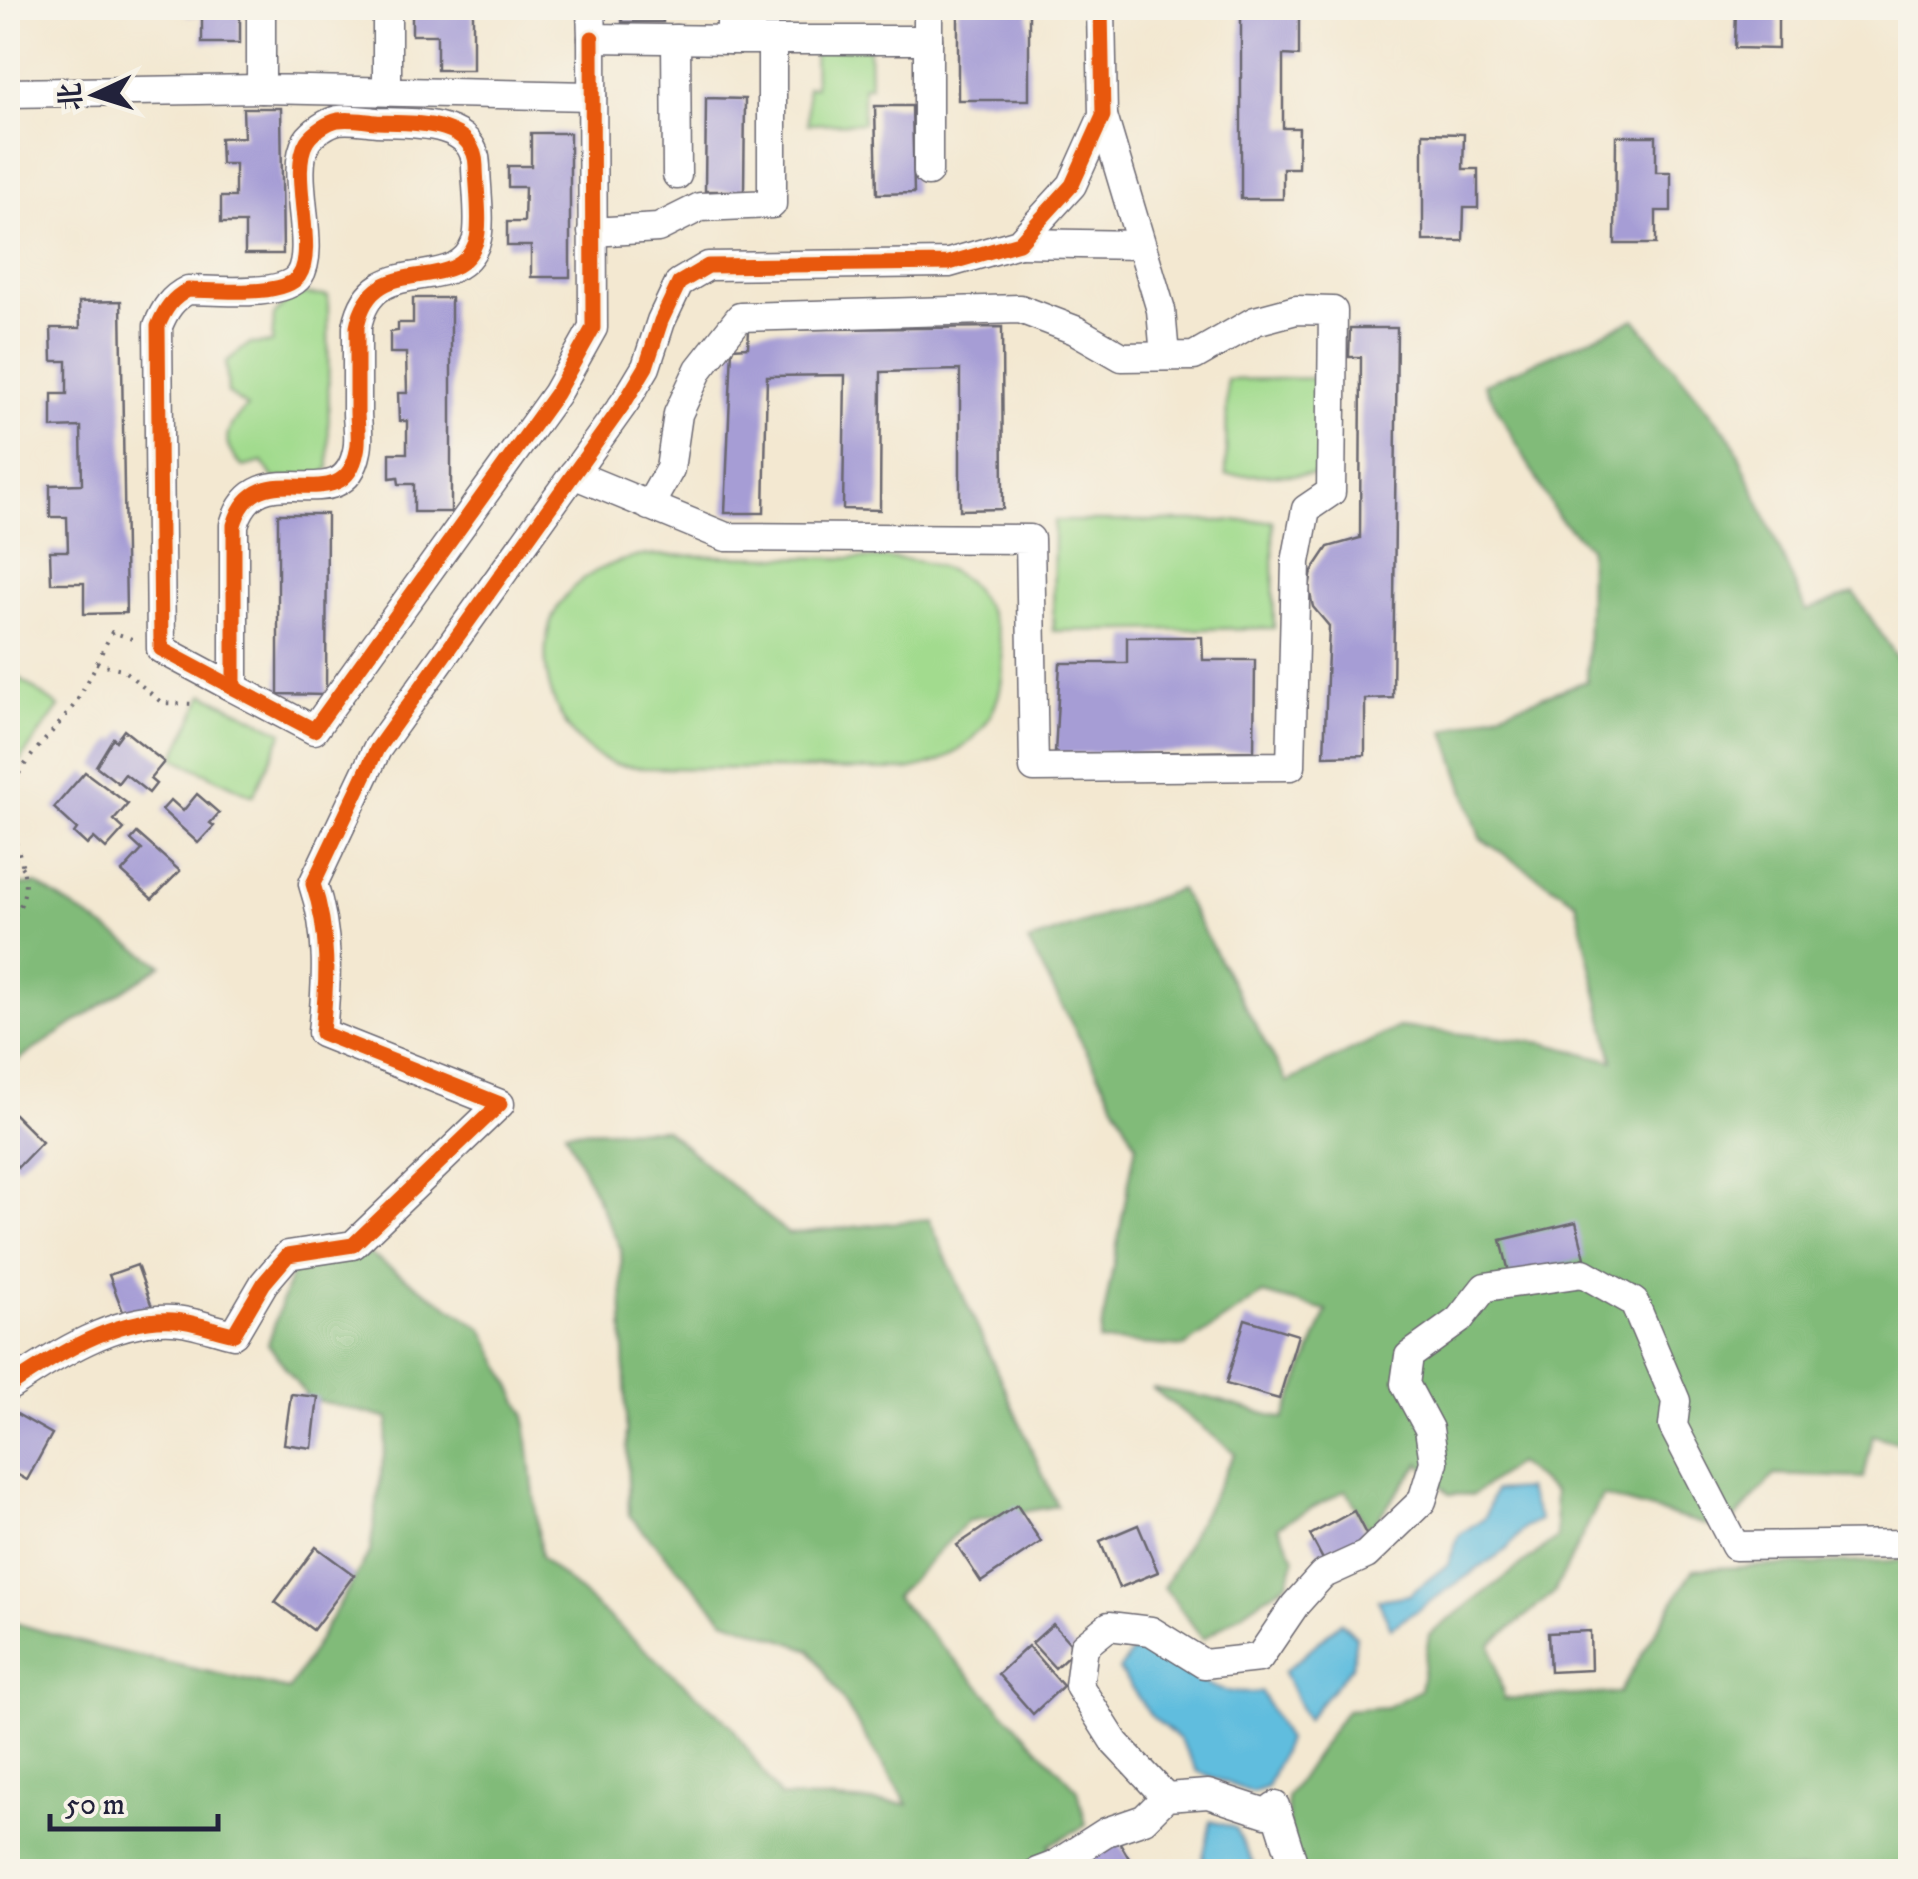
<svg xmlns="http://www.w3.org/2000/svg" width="1918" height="1879" font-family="'IM FELL DW Pica','Noto Serif SC',serif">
<rect width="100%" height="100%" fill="#f7f3e8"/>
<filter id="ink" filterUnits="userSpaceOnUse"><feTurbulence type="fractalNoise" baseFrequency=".01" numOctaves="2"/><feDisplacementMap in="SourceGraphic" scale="20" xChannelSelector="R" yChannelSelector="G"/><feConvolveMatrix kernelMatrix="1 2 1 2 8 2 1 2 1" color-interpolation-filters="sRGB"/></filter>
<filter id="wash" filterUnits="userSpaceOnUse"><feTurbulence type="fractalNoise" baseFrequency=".0048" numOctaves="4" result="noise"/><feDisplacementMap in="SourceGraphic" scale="40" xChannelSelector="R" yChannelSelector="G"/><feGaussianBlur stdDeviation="2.25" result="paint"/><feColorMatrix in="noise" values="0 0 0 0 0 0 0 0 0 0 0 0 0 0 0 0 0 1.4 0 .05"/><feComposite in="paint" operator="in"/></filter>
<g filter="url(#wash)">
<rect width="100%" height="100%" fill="#f3e8d1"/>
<g fill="#a2db8e" stroke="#627e64" stroke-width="2.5">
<path d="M869,48L870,86H863V123L808,124L807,87H815L814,49Z"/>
<path d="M294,294L328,296L329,468L318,479L273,478L263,462L243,467C219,445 224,428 247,407L228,393L226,362L249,344L272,343L274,315Z"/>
<path d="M1319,378L1320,475H1226L1227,380Z"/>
<path d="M1054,521H1273L1274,628L1053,631Z"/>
<path d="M644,555L902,559C923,562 943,565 961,577C973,585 983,601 990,614C1017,667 1001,731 944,759C933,765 919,767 907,770L643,768C634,766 621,767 612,763C555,743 527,655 559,605C578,574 611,562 644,555Z"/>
<path d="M15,675L59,707L8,777V686Z"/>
<path d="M204,694L283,732L253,796L174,758Z"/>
</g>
<g fill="#81bb79" stroke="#526e5a" stroke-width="2.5">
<path d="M1635,319L1732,439L1806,611L1854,593L1910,677V1446L1873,1435L1864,1478L1774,1475L1725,1530L1602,1496L1554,1593L1491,1644L1504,1699L1619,1693L1693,1569L1910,1560V1871H1290L1287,1797L1346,1710L1387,1707L1420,1690L1429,1635L1557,1538L1554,1492L1517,1463L1473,1495L1449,1494L1420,1463L1369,1530L1346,1490L1278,1526L1295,1558L1288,1582L1203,1639L1164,1587L1235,1453L1152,1388L1210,1398L1284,1419L1327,1311L1263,1294L1184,1347L1099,1341L1136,1144L1028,942L1180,889L1287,1082L1399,1027L1544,1043L1613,1061L1576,902L1480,838L1445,731L1587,681L1589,547L1557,516L1484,384Z"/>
<path d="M37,884L162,965L8,1067V886Z"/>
<path d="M665,1129L788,1234L929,1219L1057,1506L968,1521L895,1597L1078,1790L1086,1825L1049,1845L1058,1872L8,1871V1621L94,1646L289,1690L370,1552L389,1419L308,1398L268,1344L294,1265L368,1253L483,1329L525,1414L541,1558L731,1725L780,1797L908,1804L811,1650L724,1619L629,1515L621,1249L565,1131Z"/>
</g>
<g fill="#60bdde" stroke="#41708c" stroke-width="2.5">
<path d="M1526,1489L1540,1520L1525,1527L1507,1549L1391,1628L1378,1600L1409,1595L1448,1564L1459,1535L1485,1517L1494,1491Z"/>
<path d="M1341,1622L1356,1636L1352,1666L1306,1720L1284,1672Z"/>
<path d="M1164,1646C1197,1678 1211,1698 1261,1692L1287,1740L1267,1787L1252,1793L1197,1771L1180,1740L1151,1716L1119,1670L1132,1652Z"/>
<path d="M1211,1821L1235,1828L1257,1871H1200Z"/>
</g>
<g id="blocks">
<g fill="#a69dd5">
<path d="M187,8H240V43H202V16H187Z"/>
<path d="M437,8H473V70H437V35H412V12L437,13Z"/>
<rect x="622" y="8" width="41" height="14"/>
<rect x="958" y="8" width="71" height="92"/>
<path d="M1241,8H1284V13L1299,14V56L1283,55V128H1299L1298,168H1283V199H1241Z"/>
<path d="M1736,8H1793V17L1778,18V49L1735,48Z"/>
<path d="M706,98L745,99L744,191H705Z"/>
<path d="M875,106H912L914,193L877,194Z"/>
<path d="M243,108H281L283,254H245V223H221V197H235V164H221L220,138L244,137Z"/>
<rect x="8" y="113" width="9" height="141"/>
<path d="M531,133H570V277H531V246H507V222H524L525,187H508V166H531Z"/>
<path d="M1423,133L1464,134L1463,169H1478V208H1464L1463,241H1423Z"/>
<path d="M1616,136H1656V172H1671V211H1656V244H1615Z"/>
<path d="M413,298H451V512H414V484H399L398,477L390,478V453H407V421H399L398,393H407L406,353H390V332L398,331V323H413Z"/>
<path d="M121,301L126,613L84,614V583H51L50,551H68L67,517H50V485L82,484L81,427L52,428V394H67V361H52L51,328H80L79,302Z"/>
<path d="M1002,327L1003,509L960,510V370L881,372L880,510L843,509L845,375L767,376L764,513H725L732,348L748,347L749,330Z"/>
<path d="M1350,328H1397L1393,698L1365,699V755L1324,756L1329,626L1313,607L1309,589L1312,571L1328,547L1360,538L1361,357H1349Z"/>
<path d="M278,514H327L326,695L278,694Z"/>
<path d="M1127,637H1202L1203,660H1255L1254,751L1055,754L1060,663H1127Z"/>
<path d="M124,730L164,762L150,779L156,784L149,793L125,774L118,783L96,766L113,738L116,741Z"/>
<path d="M85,772L128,804L114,820L124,829L106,849L94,838L87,845L74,833L77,829L54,808Z"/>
<path d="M197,794L219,813L210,823L214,826L198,843L162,810L171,800L183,811Z"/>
<path d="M137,833L180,871L152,899L122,872L142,850L131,840Z"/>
<path d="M8,1108L42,1142L18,1167L8,1157Z"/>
<path d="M1576,1222L1585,1258L1510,1276L1501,1240Z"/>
<path d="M137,1265L152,1307L125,1317L109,1275Z"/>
<path d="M1245,1319L1298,1335L1279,1399L1226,1384Z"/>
<path d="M291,1394L318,1397L312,1448L284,1444Z"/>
<path d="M8,1409L52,1434L27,1480L8,1469Z"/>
<path d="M1017,1505L1041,1542L981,1582L957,1545Z"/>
<path d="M1354,1511L1370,1542L1326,1565L1310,1535Z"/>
<path d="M1138,1525L1158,1572L1119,1588L1100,1541Z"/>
<path d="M316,1547L354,1575L313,1630L275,1602Z"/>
<path d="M1053,1624L1075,1649L1055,1668L1032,1643Z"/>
<path d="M1590,1631L1591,1670L1550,1672L1548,1633Z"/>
<path d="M1028,1646L1063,1686L1033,1714L998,1674Z"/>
<path d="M1117,1838L1136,1870L1079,1872L1075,1863Z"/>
</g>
</g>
</g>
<g filter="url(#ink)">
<use href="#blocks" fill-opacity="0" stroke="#6b6770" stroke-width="2.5"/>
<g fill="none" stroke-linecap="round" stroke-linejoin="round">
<g stroke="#6b6770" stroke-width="31">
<g id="minor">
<path d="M261,8V89L592,96"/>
<path d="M591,8L592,38L731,40V8"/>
<path d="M928,8V172"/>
<path d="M676,39L677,175"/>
<path d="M731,40H928"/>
<path d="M387,90V8"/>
<path d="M8,93L261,89"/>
<path d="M1103,116L1161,310L1165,356"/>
<path d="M592,232L658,228L700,207L772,204V40"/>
<path d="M1019,243L1141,245"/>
<path d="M573,474L726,537L1030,539L1034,768L1291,766L1296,562L1306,509L1331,492L1333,311L1296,310L1255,321L1194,356L1122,357L1075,330L1020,309L740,317L699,369L678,414L670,469L649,506"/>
<path d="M234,688L161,649L158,326C165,309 172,298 188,290C214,290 283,298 299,276C318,248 288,172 307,141C313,132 328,122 338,120C350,118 365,121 377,122C410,123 475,119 476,166C476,185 482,225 476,242C455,300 372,247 357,327C357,355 357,383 357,412C357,424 360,439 357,451C343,525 257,446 234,525V688L314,730L556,394L593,328L592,38"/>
<path d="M10,1386C56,1355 115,1317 173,1320C193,1321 215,1330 234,1334L264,1283L288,1255L353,1245L500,1104L322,1033C327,981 330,934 313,884L377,749L625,402L646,367L661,321L679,283L708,266L949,263L1019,243L1072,185L1103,116L1101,8"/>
<path d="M1166,1797L1115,1743L1079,1686L1084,1646L1109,1626L1151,1631L1204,1664L1259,1658L1295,1605L1322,1575L1366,1555L1422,1501L1434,1462L1429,1429L1405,1384L1409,1356L1459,1320L1485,1287L1583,1273L1634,1302L1676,1401L1673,1426L1735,1546L1910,1544"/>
<path d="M1037,1872L1053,1866L1106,1832L1144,1819L1166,1797L1208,1794L1266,1813L1275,1806L1296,1872"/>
</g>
</g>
<g stroke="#6b6770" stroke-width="4" stroke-dasharray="2.5 8" stroke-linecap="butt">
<path d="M96,663L122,669L162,703L197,704"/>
<path d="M8,850L23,869"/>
<path d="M8,923C48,882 3,841 10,797C15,764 58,730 76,702C90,680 100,655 112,632L138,641"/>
</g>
<use href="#minor" stroke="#fff" stroke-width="28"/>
<g stroke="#f7f3e8" stroke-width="21">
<g id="cycleway">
<path d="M234,688L161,649L158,326C165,309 172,298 188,290C214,290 283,298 299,276C318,248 288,172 307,141C313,132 328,122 338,120C350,118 365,121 377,122C410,123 475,119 476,166C476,185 482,225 476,242C455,300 372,247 357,327C357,355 357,383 357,412C357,424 360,439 357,451C343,525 257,446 234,525V688L314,730L556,394L593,328L592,38"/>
<path d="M10,1386C56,1355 115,1317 173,1320C193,1321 215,1330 234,1334L264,1283L288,1255L353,1245L500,1104L322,1033C327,981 330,934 313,884L377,749L625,402L646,367L661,321L679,283L708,266L949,263L1019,243L1072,185L1103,116L1101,8"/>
</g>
</g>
<use href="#cycleway" stroke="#e8590c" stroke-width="15"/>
</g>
</g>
<rect width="1918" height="1879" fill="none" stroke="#f7f3e8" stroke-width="40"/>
<g transform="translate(95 95) rotate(266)" stroke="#f7f3e8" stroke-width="8" paint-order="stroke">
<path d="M0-8L18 38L0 25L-18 38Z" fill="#22223b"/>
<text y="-15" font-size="28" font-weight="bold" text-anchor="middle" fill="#22223b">北</text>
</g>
<path d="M50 1814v15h168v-15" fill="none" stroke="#22223b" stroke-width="5"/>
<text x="65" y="1814" font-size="30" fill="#22223b" stroke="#f7f3e8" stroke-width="8" paint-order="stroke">50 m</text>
</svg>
